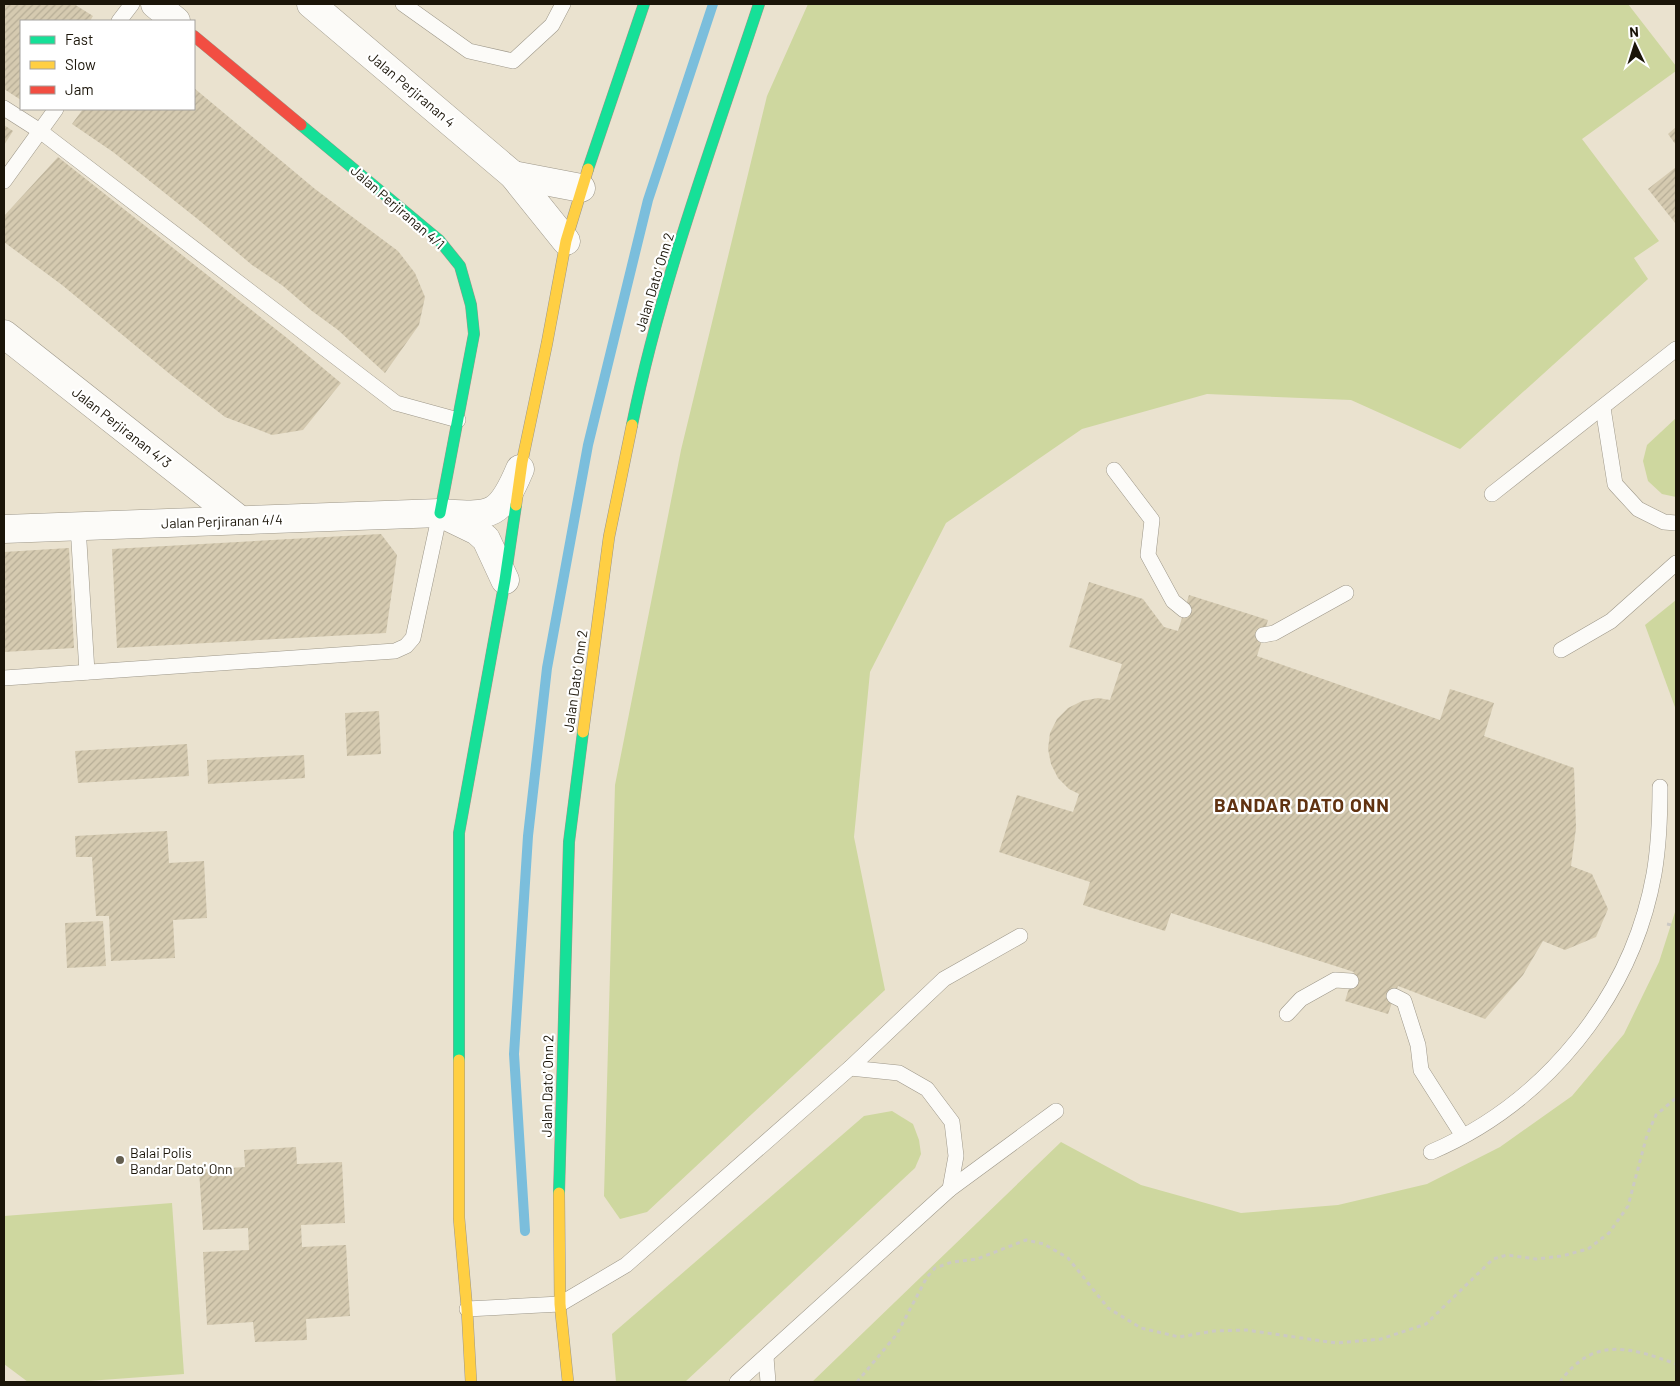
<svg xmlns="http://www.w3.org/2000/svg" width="1680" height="1386" font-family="Barlow,sans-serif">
<defs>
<pattern id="building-hatch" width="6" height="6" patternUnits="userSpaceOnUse" patternTransform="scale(1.25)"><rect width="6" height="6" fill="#d5cab0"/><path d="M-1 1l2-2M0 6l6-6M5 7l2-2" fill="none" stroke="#b6ad96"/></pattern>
</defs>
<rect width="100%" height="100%" fill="#eae2cf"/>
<g fill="#ced79f">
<path d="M808,4H1628L1676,66V71L1582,139L1659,241L1634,258L1648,279L1460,449L1351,400L1207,394L1082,429L946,523L870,672L854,837L885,990L647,1212L620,1219L604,1196L615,785L681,450L767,96Z"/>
<path d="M1676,418V497L1662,494L1648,481L1643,461L1647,445Z"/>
<path d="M1676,600V710L1645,625Z"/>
<path d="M1676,909V1382H812L1061,1142L1141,1185L1241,1213L1338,1205L1427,1184L1500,1147L1572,1096L1624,1034L1659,962Z"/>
<path d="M892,1111L913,1124L919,1140L921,1154L915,1168L685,1382H616L612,1334L864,1116Z"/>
<path d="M172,1203L184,1374L74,1382H28L4,1364V1216Z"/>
</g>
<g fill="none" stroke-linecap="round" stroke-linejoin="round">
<path stroke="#7bbedc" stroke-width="10" d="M525,1231L514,1054L528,836L547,668L588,445L648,200L713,4"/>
</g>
<g fill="url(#building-hatch)">
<path d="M4,4H74L93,16L90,21H21V100L4,89Z"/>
<path d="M194,88L315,189L398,251L415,273L425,297L419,325L385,373L338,330L312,311L283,286L252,265L200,221L146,178L113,152L72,124L83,109H194Z"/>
<path d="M4,125L13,131L4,145Z"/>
<path d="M1676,127V145L1668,134Z"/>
<path d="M58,157L287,338L341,383L303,430L272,435L225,417L171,375L62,285L4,242V216Z"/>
<path d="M1676,167V224L1648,189Z"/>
<path d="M381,534L397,555L386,633L117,648L112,549Z"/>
<path d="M69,548L74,648L4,652V552Z"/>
<path d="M1089,582L1143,599L1164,627L1178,631L1189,595L1268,620L1257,656L1440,720L1450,689L1494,703L1484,736L1574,768L1576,828L1571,866L1592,874L1608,909L1596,937L1565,950L1543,941L1523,975L1485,1019L1398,986L1388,1014L1345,1001L1354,972L1171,913L1165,931L1083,905L1090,882L999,852L1017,795L1073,812L1079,794L1069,789L1058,778L1051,764L1048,749L1050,733L1057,719L1068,708L1082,701L1098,698L1110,700L1122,664L1069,647Z"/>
<path d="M379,711L381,754L347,756L345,713Z"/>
<path d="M187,744L189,776L78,783L75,751Z"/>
<path d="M304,755L305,778L208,784L207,760Z"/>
<path d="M167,831L169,863L204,861L207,918L173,920L175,958L111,961L109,916H96L92,857H76L75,836Z"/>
<path d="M103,921L106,966L67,968L65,923Z"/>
<path d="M296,1147L297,1164L342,1162L345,1223L301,1225L302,1247L346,1245L350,1316L306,1319L307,1340L255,1342L253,1322L207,1325L203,1252L249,1250L248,1228L203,1230L199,1170L245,1167L244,1150Z"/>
</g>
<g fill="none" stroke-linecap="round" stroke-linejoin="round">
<g stroke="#9d9789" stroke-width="16">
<g id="lane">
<path d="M403,4L469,51L513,61L552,25L563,4"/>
<path d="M119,21L132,4"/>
<path d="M4,108L40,131L396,403L458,420"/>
<path d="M4,181L56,109"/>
<path d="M1603,408L1615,484L1638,509L1664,522L1676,523"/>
<path d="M1114,470L1152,520L1148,555L1173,601L1184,610"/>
<path d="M1492,494L1676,349"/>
<path d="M78,526L87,672"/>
<path d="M1263,635L1274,633L1346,593"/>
<path d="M1561,650L1611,621L1676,563"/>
<path d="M4,678L395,651L406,646L413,638L440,513"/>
<path d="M1394,996L1404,1001L1418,1045L1421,1070L1463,1136"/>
<path d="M1287,1014L1301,999L1335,980L1351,981"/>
<path d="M850,1068L899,1073L927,1089L952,1122L956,1156L950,1189"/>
<path d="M1431,1152C1545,1103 1632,997 1654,874C1659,845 1660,817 1660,787"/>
<path d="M467,1309L560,1304L626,1265L850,1068L944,979L1020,936"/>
<path d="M766,1357L768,1382"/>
<path d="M737,1382L950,1189L1056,1111"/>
</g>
</g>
<g stroke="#9d9789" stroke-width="29">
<g id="street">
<path d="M155,4L176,21"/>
<path d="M311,4L513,175L566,241"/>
<path d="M513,175L581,188"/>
<path d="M4,334L240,520"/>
<path d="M446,516L477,531L486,539L505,580"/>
<path d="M4,529L440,513C491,516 499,519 520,469"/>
</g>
</g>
<g stroke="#9d9789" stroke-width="12">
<g id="fast">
<path d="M301,125L439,240L460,266L471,305L474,334L440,513"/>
<path d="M588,169L644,4"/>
<path d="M632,425C661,282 713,143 759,4"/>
<path d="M459,1060V833L505,580L516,505"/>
<path d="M559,1193L569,842L583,732"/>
</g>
</g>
<g stroke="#9d9789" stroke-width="12">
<g id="slow">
<path d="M516,505L522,462L547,343L566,241L588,169"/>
<path d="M583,732L609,537L632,425"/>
<path d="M459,1060V1218L467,1309L471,1382"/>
<path d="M559,1193L560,1304L568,1382"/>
</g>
</g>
<g stroke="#9d9789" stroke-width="12">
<path id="jam" d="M194,36L301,125"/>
</g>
<g stroke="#ccc9c4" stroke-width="3" stroke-dasharray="4 4" stroke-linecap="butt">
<path d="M1667,924L1676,926"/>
<path d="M857,1382L897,1334L927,1277L935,1268L952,1262L977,1259L1026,1240L1044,1244L1068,1258L1108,1308L1141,1328L1179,1337L1214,1331L1246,1330L1336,1343L1381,1339L1426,1324L1493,1259L1507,1255L1536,1259L1562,1256L1588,1249L1609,1233L1628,1206L1647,1135L1656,1115L1676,1098"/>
<path d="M1560,1382C1593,1336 1630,1347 1676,1364"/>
</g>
<use href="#lane" stroke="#fcfbf8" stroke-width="15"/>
<use href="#street" stroke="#fcfbf8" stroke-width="28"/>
<use href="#fast" stroke="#16e098" stroke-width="11"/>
<use href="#slow" stroke="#ffcf43" stroke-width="11"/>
<use href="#jam" stroke="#f24e42" stroke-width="11"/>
</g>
<circle fill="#635d4e" stroke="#fff" stroke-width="2" cx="120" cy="1160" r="5"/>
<g text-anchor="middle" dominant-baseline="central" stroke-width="4.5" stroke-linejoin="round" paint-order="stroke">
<g font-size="14" fill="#1b1509" stroke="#fff">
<text transform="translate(412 89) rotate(40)">Jalan Perjiranan 4</text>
<text transform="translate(398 207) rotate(41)">Jalan Perjiranan 4/1</text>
<text transform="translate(654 282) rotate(-73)">Jalan Dato' Onn 2</text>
<text transform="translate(122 427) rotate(38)">Jalan Perjiranan 4/3</text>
<text transform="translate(222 521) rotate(-2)">Jalan Perjiranan 4/4</text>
<text transform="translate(575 681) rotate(-82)">Jalan Dato' Onn 2</text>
<text transform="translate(547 1086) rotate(-89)">Jalan Dato' Onn 2</text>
</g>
<g font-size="14" fill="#1b1509" stroke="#fff" text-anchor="start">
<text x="130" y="1152">Balai Polis<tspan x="130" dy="16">Bandar Dato' Onn</tspan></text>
</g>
<g font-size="19" font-weight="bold" letter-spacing="1" fill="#603211" stroke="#fff">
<text x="1302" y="804">BANDAR DATO ONN</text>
</g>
</g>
<rect width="1680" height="1386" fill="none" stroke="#1b1509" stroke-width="10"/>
<rect x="20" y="20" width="175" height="90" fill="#ffffff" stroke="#a4a19d"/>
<rect x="30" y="36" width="25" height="8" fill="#16e098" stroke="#a4a19d"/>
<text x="65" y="45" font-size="15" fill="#1b1509">Fast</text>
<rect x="30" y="61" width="25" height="8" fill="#ffcf43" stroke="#a4a19d"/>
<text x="65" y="70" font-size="15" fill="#1b1509">Slow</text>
<rect x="30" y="86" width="25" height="8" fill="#f24e42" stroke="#a4a19d"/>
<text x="65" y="95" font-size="15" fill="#1b1509">Jam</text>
<g transform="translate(1635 45) rotate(356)" stroke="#ffffff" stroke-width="4" paint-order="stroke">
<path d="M0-4L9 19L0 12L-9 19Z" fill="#1b1509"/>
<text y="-8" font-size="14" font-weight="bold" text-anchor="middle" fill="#1b1509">N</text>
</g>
</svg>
